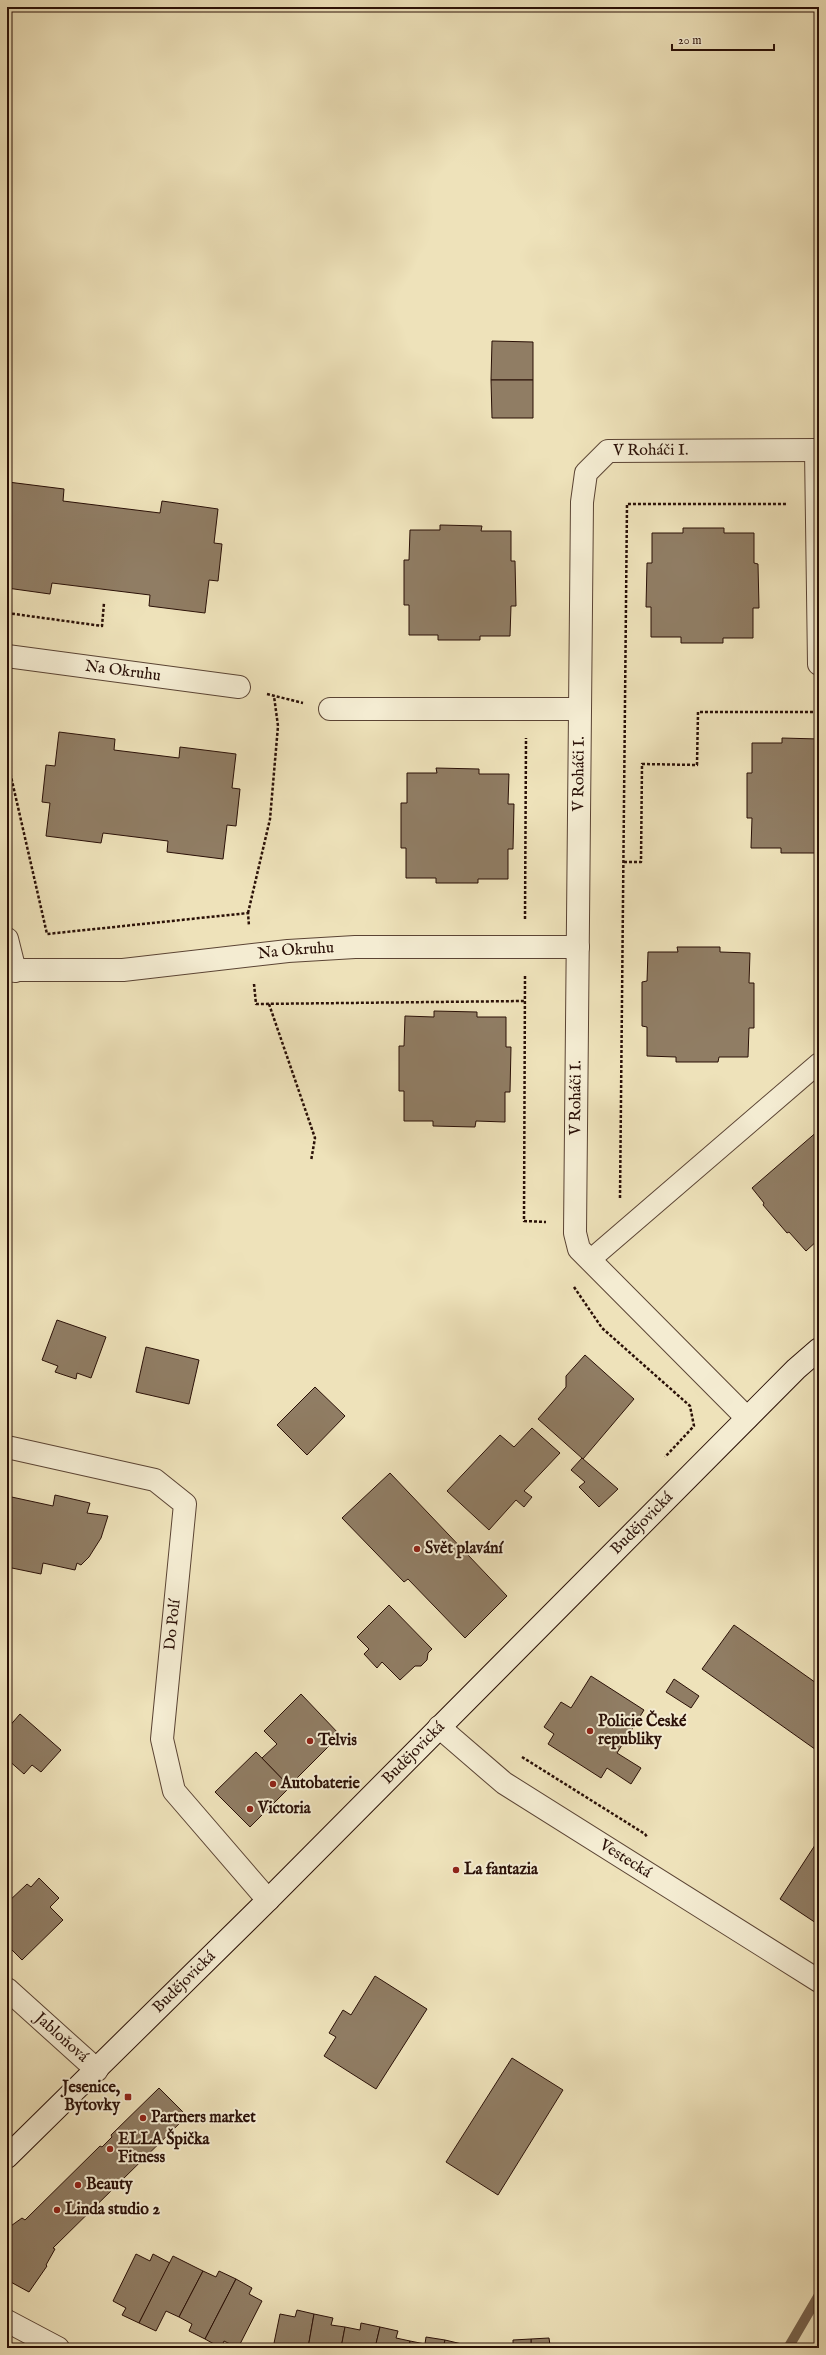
<svg xmlns="http://www.w3.org/2000/svg" width="826" height="2355" font-family="'IM FELL English',serif">
<rect width="100%" height="100%" fill="#eee2ba"/>
<filter id="stains"><feTurbulence type="fractalNoise" baseFrequency=".005" numOctaves="4"/><feColorMatrix values="0 0 0 0 .2 0 0 0 0 .09 0 0 0 0 .02 0 0 0 .5 -.17"/></filter>
<radialGradient id="worn" r=".72"><stop offset=".6" stop-color="#630" stop-opacity="0"/><stop offset="1" stop-color="#630" stop-opacity=".3"/></radialGradient>
<g fill="none" stroke-linecap="round" stroke-linejoin="round">
<path stroke="#77634e" stroke-width="10" d="M788,2348L819,2295"/>
</g>
<g fill="#907d64" stroke="#2a1007">
<path d="M492,341L533,342V380H491Z"/>
<path d="M491,380H533V418H492Z"/>
<path d="M8,482L64,489L63,501L160,513L162,501L218,509L214,543L222,544L218,581L209,580L205,613L149,606L150,595L52,583L50,594L7,588Z"/>
<path d="M440,525L482,526L481,531H511V561H515L516,606H511L510,636H480V640H438V635H409V605H404V560H409L410,530H440Z"/>
<path d="M683,528H724V533H754V563L758,564L759,608H753V638H723V643H681V637H651V607H646L647,563H652V533H683Z"/>
<path d="M59,732L115,739L114,750L179,758L180,747L236,754L232,788L240,789L236,826L227,825L223,859L167,852L168,841L103,833L101,843L46,836L50,803L42,802L46,765L55,766Z"/>
<path d="M782,738L819,739V853H781V848H751L752,818H747V773H752V743H782Z"/>
<path d="M436,768L479,769V774H509L508,804H514L513,849H508V879H478V883H436V878H406V848H401V803H407V773H437Z"/>
<path d="M677,947H720V952L750,953L749,983H754V1028H749L748,1057H719L718,1062H676V1057L647,1056V1027L642,1026V982L647,981L648,952H678Z"/>
<path d="M434,1011L477,1012V1017H506V1047H511L510,1092H505V1122L476,1121L475,1127L433,1126V1121H404V1091H399V1046H404L405,1016L434,1017Z"/>
<path d="M819,1130V1239L806,1251L789,1232L787,1233L763,1205L764,1203L752,1188Z"/>
<path d="M57,1320L106,1337L91,1378L77,1373L76,1379L55,1372L58,1366L42,1360Z"/>
<path d="M146,1347L199,1360L189,1404L136,1392Z"/>
<path d="M585,1355L634,1399L583,1459L538,1419L566,1387V1376Z"/>
<path d="M315,1387L345,1416L307,1455L277,1425Z"/>
<path d="M532,1428L560,1453L524,1491L532,1497L524,1507L516,1500L489,1530L447,1491L500,1435L514,1447Z"/>
<path d="M582,1458L618,1489L599,1507L579,1487L585,1482L571,1470Z"/>
<path d="M390,1473L507,1596L465,1638L408,1579L404,1582L342,1518Z"/>
<path d="M55,1495L90,1503L87,1513L108,1516L101,1538L89,1557L81,1565L77,1563L75,1570L43,1563L41,1574L7,1567V1496L53,1506Z"/>
<path d="M389,1605L432,1649L428,1653L427,1660L421,1666H415L400,1680L382,1662L377,1668L364,1654L369,1649L357,1637Z"/>
<path d="M734,1625L819,1685V1752L702,1669Z"/>
<path d="M591,1676L644,1710L617,1753L641,1768L631,1784L607,1768L601,1778L548,1744L554,1734L544,1727L561,1702L571,1708Z"/>
<path d="M674,1679L699,1696L691,1708L666,1692Z"/>
<path d="M301,1694L340,1735L289,1786L262,1758L277,1744L264,1731Z"/>
<path d="M20,1714L61,1750L41,1772L32,1765L24,1774L7,1759V1729Z"/>
<path d="M256,1752L290,1787L250,1827L215,1792Z"/>
<path d="M819,1839V1925L780,1899Z"/>
<path d="M39,1878L59,1898L50,1907L63,1920L22,1960L7,1945V1903L27,1884L31,1887Z"/>
<path d="M375,1976L427,2009L376,2089L324,2056L336,2037L329,2033L343,2010L351,2015Z"/>
<path d="M512,2058L563,2090L498,2195L446,2162Z"/>
<path d="M159,2088L187,2116L53,2248L55,2249L46,2265L47,2266L29,2292L7,2280V2227L8,2228L22,2218L25,2220L100,2146L102,2147L112,2137L111,2135Z"/>
<path d="M136,2254L150,2261L153,2254L170,2263L139,2323L122,2315L126,2308L113,2301Z"/>
<path d="M173,2256L203,2271L179,2317L166,2311L156,2331L139,2323Z"/>
<path d="M203,2271L216,2277L219,2271L236,2279L205,2339L189,2331L192,2324L179,2317Z"/>
<path d="M236,2279L252,2288L249,2294L262,2301L238,2348L224,2341L221,2348L205,2339Z"/>
<path d="M297,2310L314,2314L308,2348H273L280,2314L295,2317Z"/>
<path d="M314,2314L333,2318L331,2325L345,2327L341,2348H308Z"/>
<path d="M361,2323L380,2327L375,2348H341L345,2327L360,2330Z"/>
<path d="M380,2327L398,2331L396,2338L410,2341L409,2348H375Z"/>
<path d="M426,2337L445,2340L443,2348H409L410,2341L425,2344Z"/>
<path d="M549,2338L550,2345L565,2344V2348H531V2339Z"/>
<path d="M531,2339V2348H513V2340Z"/>
<path d="M445,2340L462,2344V2348H443Z"/>
</g>
<g fill="none" stroke-linecap="round" stroke-linejoin="round">
<g stroke="#5b4434" stroke-width="22">
<path id="service" d="M590,1260L819,1063"/>
</g>
<g stroke="#5b4434" stroke-width="24">
<g id="minor">
<path d="M816,450L819,664"/>
<path id="s1" d="M7,656L239,687"/>
<path d="M330,709H580"/>
<path d="M7,939L15,971"/>
<path id="s2" d="M7,970H123L288,951L355,947H578"/>
<path id="s3" d="M747,1418L579,1249L575,1233L582,502L586,473L608,451L819,450"/>
<path d="M7,1447L155,1480L185,1504L162,1739L174,1791L268,1900"/>
<path id="s4" d="M439,1727L504,1783L819,1981"/>
<path id="s5" d="M7,1989L97,2070"/>
<path d="M7,2321L58,2348"/>
</g>
</g>
<g stroke="#2a1007" stroke-width="24">
<g id="secondary">
<path id="s6" d="M7,2157L268,1900L796,1369L819,1349"/>
</g>
</g>
<g stroke="#2a1007" stroke-width="2.5" stroke-dasharray="3 2" stroke-linecap="butt">
<path d="M7,613L102,626L104,603"/>
<path d="M267,694L303,703"/>
<path d="M7,759L47,934L248,913L249,926"/>
<path d="M624,862H641L642,764L697,765L698,712H819"/>
<path d="M248,913L270,819L278,726L274,696"/>
<path d="M525,919L526,738"/>
<path d="M525,976L524,1221L546,1222"/>
<path d="M254,984L256,1004L524,1001"/>
<path d="M269,1004L315,1138L311,1161"/>
<path d="M620,1198L627,504H787"/>
<path d="M574,1287L602,1328L690,1406L694,1426L665,1457"/>
<path d="M522,1757L645,1834L647,1837"/>
</g>
<use href="#service" stroke="#f4ecd2" stroke-width="20"/>
<use href="#minor" stroke="#f4ecd2" stroke-width="22"/>
<use href="#secondary" stroke="#f4ecd2" stroke-width="22"/>
</g>
<g fill="#8f2418" stroke="#f4ecd2" stroke-width="1.5">
<circle cx="417" cy="1549" r="4"/>
<circle cx="590" cy="1731" r="4"/>
<circle cx="310" cy="1741" r="4"/>
<circle cx="273" cy="1784" r="4"/>
<circle cx="250" cy="1809" r="4"/>
<circle cx="456" cy="1870" r="4"/>
<rect x="124" y="2093" width="8" height="8" rx="2"/>
<circle cx="143" cy="2118" r="4"/>
<circle cx="110" cy="2149" r="4"/>
<circle cx="78" cy="2185" r="4"/>
<circle cx="57" cy="2210" r="4"/>
</g>
<g text-anchor="middle" dominant-baseline="central" stroke-width="4" stroke-linejoin="round" paint-order="stroke">
<g font-size="16" fill="#2a1007" stroke="#f4ecd2">
<text stroke="none"><textPath href="#s3" startOffset="1089">V Roháči I.</textPath></text>
<text stroke="none"><textPath href="#s1" startOffset="117">Na Okruhu</textPath></text>
<text stroke="none"><textPath href="#s3" startOffset="714">V Roháči I.</textPath></text>
<text stroke="none"><textPath href="#s2" startOffset="290">Na Okruhu</textPath></text>
<text stroke="none"><textPath href="#s3" startOffset="390">V Roháči I.</textPath></text>
<text stroke="none"><textPath href="#s6" startOffset="897">Budějovická</textPath></text>
<text transform="translate(173 1625) rotate(-84)">Do Polí</text>
<text stroke="none"><textPath href="#s6" startOffset="573">Budějovická</textPath></text>
<text stroke="none"><textPath href="#s4" startOffset="229">Vestecká</textPath></text>
<text stroke="none"><textPath href="#s6" startOffset="249">Budějovická</textPath></text>
<text stroke="none"><textPath href="#s5" startOffset="73">Jabloňová</textPath></text>
</g>
<g font-size="16" font-weight="bold" fill="#2a1007" stroke="#f4ecd2" text-anchor="start">
<text x="425" y="1549">Svět plavání</text>
<text x="598" y="1722">Policie České<tspan x="598" dy="18">republiky</tspan></text>
<text x="318" y="1741">Telvis</text>
<text x="281" y="1784">Autobaterie</text>
<text x="258" y="1809">Victoria</text>
<text x="464" y="1870">La fantazia</text>
<text x="120" y="2088" text-anchor="end">Jesenice,<tspan x="120" dy="18">Bytovky</tspan></text>
<text x="151" y="2118">Partners market</text>
<text x="118" y="2140">ELLA Špička<tspan x="118" dy="18">Fitness</tspan></text>
<text x="86" y="2185">Beauty</text>
<text x="65" y="2210">Linda studio 2</text>
</g>
</g>
<rect width="826" height="2355" fill="none" stroke="#eee2ba" stroke-width="24"/>
<rect x="8" y="8" width="810" height="2339" fill="none" stroke="#2a1007" stroke-width="2"/>
<rect x="12" y="12" width="802" height="2331" fill="none" stroke="#2a1007"/>
<path d="M672 44v6h102v-6" fill="none" stroke="#2a1007" stroke-width="2"/>
<text x="678" y="44" font-size="12" fill="#2a1007" stroke="#f4ecd2" stroke-width="3" paint-order="stroke">20 m</text>
<rect width="100%" height="100%" filter="url(#stains)"/>
<rect width="100%" height="100%" fill="url(#worn)"/>
</svg>
